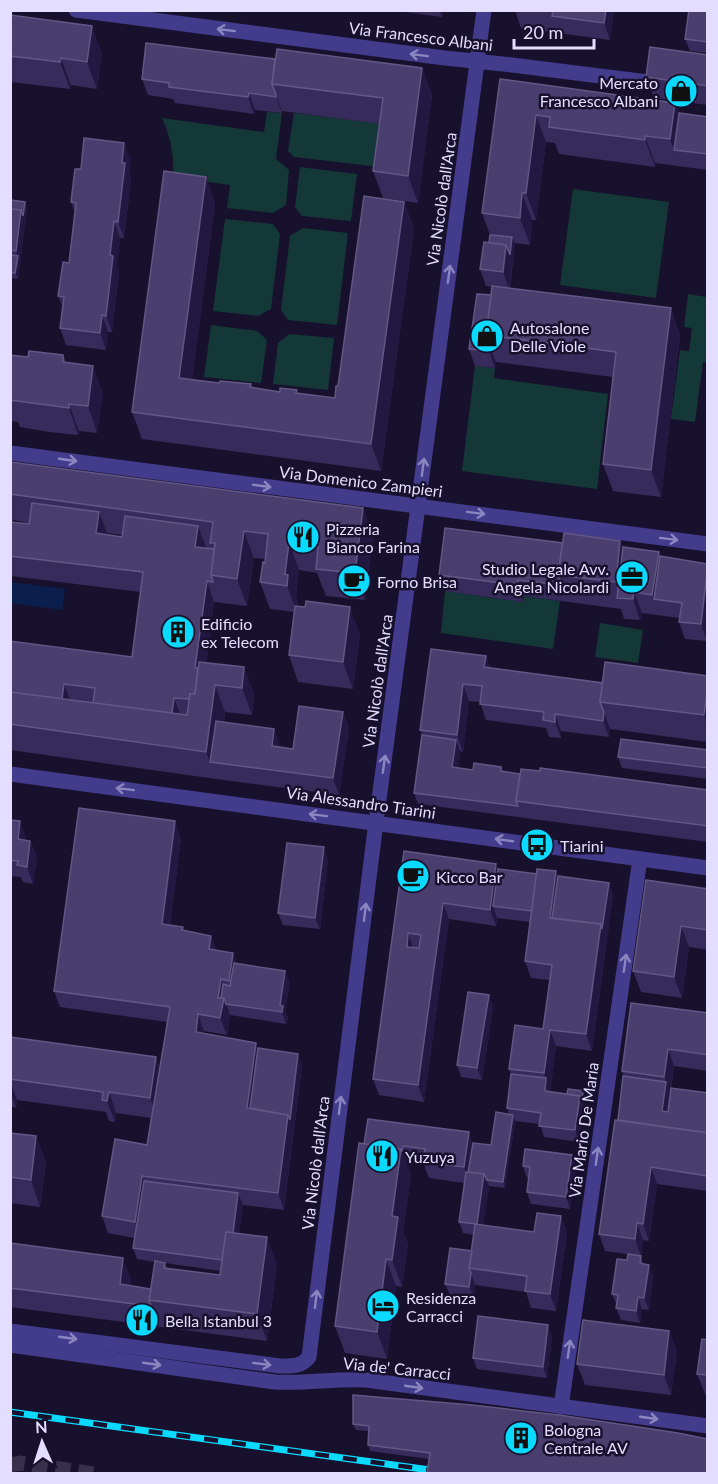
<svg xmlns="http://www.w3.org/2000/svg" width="718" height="1484" font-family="Lato,sans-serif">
<rect width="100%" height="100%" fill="#18112d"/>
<g fill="#143737">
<path d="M267,112L282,113L276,159L289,170L286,205L273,213L227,208L230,185L173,177C174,153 171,139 162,118L264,132Z"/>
<path d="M294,113L393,125L388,168L294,157L288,151Z"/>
<path d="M300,167L357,174L351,221L302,216L295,207Z"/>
<path d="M573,189L669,202L656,298L560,285Z"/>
<path d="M225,219L273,224L280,234L271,309L258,316L213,311Z"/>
<path d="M303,228L348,233L337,325L288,320L281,310L290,236Z"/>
<path d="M688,294L707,297V363L703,362L695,422L671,419L680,350L689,351L692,328L684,327Z"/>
<path d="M211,325L257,331L267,340L261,383L204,377Z"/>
<path d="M289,334L334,338L328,390L273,384L278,343Z"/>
<path d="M475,366L495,368L494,378L608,394L597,489L462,471Z"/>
<path d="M445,591L523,602L524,596L560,601L553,649L441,633Z"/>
<path d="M600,623L643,630L638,663L595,657Z"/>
</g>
<path fill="#0a1f4d" d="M11,582L65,589L62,610L11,603Z"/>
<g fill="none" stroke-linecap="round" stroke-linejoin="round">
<path stroke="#36304c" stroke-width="15" stroke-dasharray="15 8" stroke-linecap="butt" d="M10,1465L20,1463L94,1474"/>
<g stroke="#433c8d" stroke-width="15">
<path d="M76,10L445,58L512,65L656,83"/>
<path d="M10,453L708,544"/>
<path d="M10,774L708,868"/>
<path d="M10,1331L280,1366C292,1366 301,1367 309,1357L376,822L484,10"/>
<path d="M10,1345L275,1382C306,1384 336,1378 366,1380L708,1426"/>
<path d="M561,1407L640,859"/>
</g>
<g stroke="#0adaff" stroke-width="7">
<path id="rail" d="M10,1412L430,1470"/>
</g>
<use href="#rail" stroke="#18112d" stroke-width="4.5" stroke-dasharray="14" stroke-linecap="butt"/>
</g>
<g fill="#372b5b" fill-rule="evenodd">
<path d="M391,10H443L442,17Z"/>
<path d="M515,10H614L610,40L521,28Z"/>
<path d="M708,10V53L690,51L685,39Z"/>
<path d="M10,15L102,53L97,89L71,85L70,89L10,82Z"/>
<path d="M708,55V105L654,98L646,77Z"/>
<path d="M275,59L422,68L432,95L418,203L383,198L373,171L380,124L282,111V113L255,110L254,114L175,103L173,99L148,95L142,79Z"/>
<path d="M500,79L675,103L679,113L708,117V170L655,163V167L559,154L555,143L546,142L536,220H532L530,245L515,243L510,288L671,308L680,336L661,497L613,491L603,464L613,377L496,362L495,368L475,366L469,349L491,295L492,287L486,286L480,269L489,243L490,235L482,213Z"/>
<path d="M131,160L129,173L131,180L124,238H120L117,266L119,272L112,332H108L106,350L66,345L60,328L63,308L58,296L69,263L75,213L71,202L81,169Z"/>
<path d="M206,177L215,204L192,380L219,383L251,384L252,388L335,398L404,202L414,229L381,471L142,439L132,412Z"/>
<path d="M10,200L25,202L27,208L18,279L10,278Z"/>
<path d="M10,355L28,357L63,355L66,362L103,393L97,433L79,431L78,435L49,432L20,427L18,422L10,421Z"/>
<path d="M10,462L363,508L373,535L365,600L326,596L317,573L299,570L296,596L298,602L297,606L360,634L353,689L298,682L289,655L294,612L270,609L260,582L265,559L254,558L247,606L214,602L206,663L244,667L254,694L252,715L225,712L224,722L280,745V747L293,749L343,712L349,729L339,795L216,779L10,750V641L132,657L141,592L10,576ZM13,520L29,523V524L13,522ZM107,533L123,535L122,537L107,535Z"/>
<path d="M620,541L623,547L659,552L660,556L708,564L707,641L685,639L679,622V618L642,613L640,620L624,619L621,609L524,596L523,602L445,591L439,575L563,543Z"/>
<path d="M486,656L490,668L603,683L708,676V742L610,729L609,737L561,731V738L549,737L546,728L486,720L480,702L469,701L463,752L460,751L458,768L473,770L501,767L503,771L520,774L708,790V842L418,804L414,793L422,735L420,730Z"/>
<path d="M708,750V779L622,768L618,757Z"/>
<path d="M10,820L26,838V840L30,841L37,857L33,884L23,882L21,877L10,876Z"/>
<path d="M181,838L170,925L183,927L184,931L236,963L290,982L285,1011L288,1018L286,1024L230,1015L227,1035L204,1031V1034L258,1048L298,1054L302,1066L284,1210L243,1205L239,1233L277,1264L267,1341L10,1307V1243L131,1279L130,1286L151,1289L155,1262L137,1259L133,1248L134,1238L108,1233L102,1216L147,1145L151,1118L116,1113L115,1122L109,1121L106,1112L17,1100L16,1108L11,1106L10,1037L160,1067L167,1022L60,1007L54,991ZM165,1263L221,1271L220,1275L167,1268Z"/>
<path d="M404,851L496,864L498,869L537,874L556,871L558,876L609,883L613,895L592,1051L556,1046L550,1092L585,1097L579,1142L544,1137L540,1124L515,1121L505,1188L489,1186L483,1225L534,1232L561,1216L567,1233L556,1311L531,1308L526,1292L475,1285L474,1298L450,1295L445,1284L472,1251L474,1235L463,1233L459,1222L464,1183L429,1178L424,1165L409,1163V1169L411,1176L403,1232L408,1244L402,1287L396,1286L387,1359L345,1353L335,1326L364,1144L473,1143L491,1145L509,1114L507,1108L511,1074L509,1069L543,1029L550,980L531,978L525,961L530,922L497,918L496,926L449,919L424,1102L379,1095L373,1079Z"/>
<path d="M328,859L320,929L283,925L278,913Z"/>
<path d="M708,889V950L689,947L682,998L641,992L633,971Z"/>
<path d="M489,995L493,1007L482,1080L461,1077L457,1065Z"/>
<path d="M708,1013V1071L674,1066L671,1089L708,1093V1191L657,1184L649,1241L643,1240L641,1256L643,1264L653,1276L649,1310L642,1309L640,1323L621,1320L616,1308L617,1306L612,1294L627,1260L640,1256L605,1251L599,1234L618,1120L623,1076L622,1071Z"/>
<path d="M10,1133L36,1136L46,1163L40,1207L10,1203Z"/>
<path d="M572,1155L576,1167L570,1209L531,1204L527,1192L529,1178H527L523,1166Z"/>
<path d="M669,1331L677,1352L671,1395L585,1385L577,1364Z"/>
<path d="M552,1336L547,1378L477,1369L473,1358Z"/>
<path d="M708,1340V1401L697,1374Z"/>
<path d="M472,1405L429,1459L370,1451L368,1445L369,1431L356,1430L353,1424Z"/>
</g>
<g fill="#231841">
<path d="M439,10H443L442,17Z"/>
<path d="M606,10H614L610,40L604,23Z"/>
<path d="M92,26L102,53L97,89L87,62Z"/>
<path d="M61,58L71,85L70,89L60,62Z"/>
<path d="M422,68L432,95L418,203L408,176Z"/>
<path d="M249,93L255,110L254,114L248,97Z"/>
<path d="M276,95L282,111V113L276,97Z"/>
<path d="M675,103L685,130L674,150L680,166L670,139Z"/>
<path d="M536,115L546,142L536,220L526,193Z"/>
<path d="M645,136L655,163V167L645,140Z"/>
<path d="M124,143L131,160L129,173L131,180L124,238L118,222L122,163Z"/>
<path d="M206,177L215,204L189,405L179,378Z"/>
<path d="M522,193L532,220L530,245L520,218Z"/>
<path d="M25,202L27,208L18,279L15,273L18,256L16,251L21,210Z"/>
<path d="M404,202L414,229L381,471L371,444Z"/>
<path d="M114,221L120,238L117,266L119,272L112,332L106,316L110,255Z"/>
<path d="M512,237L515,243L509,289L503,272L506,245Z"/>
<path d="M671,308L680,336L661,497L651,470Z"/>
<path d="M102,315L108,332L106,350L100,333Z"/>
<path d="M489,345L496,362L495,368L489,351Z"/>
<path d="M93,366L103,393L97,433L88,406Z"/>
<path d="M69,404L79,431L78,435L69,408Z"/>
<path d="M363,508L373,535L365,600L355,573Z"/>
<path d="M99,512L107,533L104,554L96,533Z"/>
<path d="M198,526L206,547L203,567L195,547Z"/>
<path d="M244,531L254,558L247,606L237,579Z"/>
<path d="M620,541L630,568L621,598L616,582Z"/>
<path d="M289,543L299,570L296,596L298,602L297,613L287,586L285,574Z"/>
<path d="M659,552L666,573L654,599L652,595Z"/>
<path d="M708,567L707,641L701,624Z"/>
<path d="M518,580L524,596L523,602L517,585Z"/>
<path d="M207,581L214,602L205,677L195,668Z"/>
<path d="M634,592L642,613L640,620L633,599Z"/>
<path d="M350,607L360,634L353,689L343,662Z"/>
<path d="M486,656L492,673L484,667Z"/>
<path d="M244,667L254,694L252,715L242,688Z"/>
<path d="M64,684L72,705L61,704Z"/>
<path d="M463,684L469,701L463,752L457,735Z"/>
<path d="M215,685L225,712L218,763L210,762L206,752Z"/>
<path d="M708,685V726L704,715Z"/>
<path d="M174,698L182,719H171Z"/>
<path d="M343,712L349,729L339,795L333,778Z"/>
<path d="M604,712L610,729L609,737L603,721Z"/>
<path d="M555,714L561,731V738L555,722Z"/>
<path d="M274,729L280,745L279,763L272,746Z"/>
<path d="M456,740L460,751L457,779L452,767Z"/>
<path d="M20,821L26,838L24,856L18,839Z"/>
<path d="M175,821L181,838L168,941L162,924Z"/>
<path d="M30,841L37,857L33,884L27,867Z"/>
<path d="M324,847L328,859L320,929L315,918Z"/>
<path d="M496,864L502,880L493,906L497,918L496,926L490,910Z"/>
<path d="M556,871L562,888L557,924L550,918Z"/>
<path d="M609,883L613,895L592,1051L586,1034L601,924Z"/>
<path d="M443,903L449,919L424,1102L418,1085Z"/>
<path d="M681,926L689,947L682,998L674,977Z"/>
<path d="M408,933L414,950L407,947Z"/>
<path d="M211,936L218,953L209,949Z"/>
<path d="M233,953L239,970L235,997L229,981Z"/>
<path d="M285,971L290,982L285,1011L288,1018L286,1024L280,1005Z"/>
<path d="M221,979L227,996L226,1003L230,1015L227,1035L220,1018L218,998Z"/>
<path d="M489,995L493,1007L482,1080L477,1068Z"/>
<path d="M198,1014L204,1031L202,1049L196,1032Z"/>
<path d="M550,1030L556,1046L549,1103L545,1091L546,1078L544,1073Z"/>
<path d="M256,1043L262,1060L255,1114L247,1108Z"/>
<path d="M668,1049L674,1066L666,1123L662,1111L666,1082L664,1077Z"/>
<path d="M298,1054L302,1066L284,1210L278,1193L288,1115Z"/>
<path d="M156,1057L164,1078L158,1119L150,1098Z"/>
<path d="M10,1081L17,1100L16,1108L10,1092Z"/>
<path d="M583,1091L585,1097L579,1142L575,1130L580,1096Z"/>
<path d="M109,1092L116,1113L115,1122L107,1101Z"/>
<path d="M513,1115L515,1121L505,1188L503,1182Z"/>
<path d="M469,1132L475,1149L468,1178L464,1167Z"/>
<path d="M36,1136L46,1163L40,1207L31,1180Z"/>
<path d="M403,1146L409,1163V1169L411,1176L403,1232L408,1244L402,1287L392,1260V1216L401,1149Z"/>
<path d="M572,1155L576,1167L570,1209L566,1197Z"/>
<path d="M651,1167L657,1184L649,1241L643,1224Z"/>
<path d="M484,1174L489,1186L482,1236L477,1224Z"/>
<path d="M142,1176L148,1193L141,1239L135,1222Z"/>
<path d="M238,1193L243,1205L234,1272L229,1261Z"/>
<path d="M561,1216L567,1233L556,1311L550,1294Z"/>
<path d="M637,1223L643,1240L641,1256L635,1239Z"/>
<path d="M267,1237L277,1264L267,1341L257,1314Z"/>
<path d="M123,1258L131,1279L127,1303L120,1284Z"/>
<path d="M386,1259L396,1286L387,1359L377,1332Z"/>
<path d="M649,1265L653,1276L649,1310L644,1298Z"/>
<path d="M471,1273L475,1285L474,1298L469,1287Z"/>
<path d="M638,1297L642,1309L640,1323L636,1311Z"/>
<path d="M548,1325L552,1336L547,1378L543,1367Z"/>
<path d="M669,1331L677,1352L671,1395L664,1375Z"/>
</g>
<g fill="#493e6d" stroke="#625784" stroke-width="1.5" fill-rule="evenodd">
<path d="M553,10H606L604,23L552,16Z"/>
<path d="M689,10H708V42L685,39Z"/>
<path d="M10,15L92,26L87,62L61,58L60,62L10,56Z"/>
<path d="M146,43L275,59L272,84L276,95V97L249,93L248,97L169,87V83L142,79Z"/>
<path d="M650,47L708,55V86L646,77Z"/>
<path d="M277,49L422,68L408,176L373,171L383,98L272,84Z"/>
<path d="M500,79L675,103L670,139L645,136V140L549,127L550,117L536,115L526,193H522L520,218L482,213Z"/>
<path d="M679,113L708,117V154L674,150Z"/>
<path d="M84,138L124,143L122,163H125L118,222L114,221L110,255L113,256L106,316L102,315L100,333L60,328L64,297L58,296L63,262L69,263L76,203L71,202L75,169H81Z"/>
<path d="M164,171L206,177L179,378L219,383L220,381L251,384L250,387L280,392V388L297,390L296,393L335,398L336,386H338L364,196L404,202L371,444L132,412Z"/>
<path d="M10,200L25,202L23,216L21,210L10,209Z"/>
<path d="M10,209L21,210L16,251L10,250Z"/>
<path d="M490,235L512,237L510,255L506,245L489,243Z"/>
<path d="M484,242L506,245L503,272L480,269Z"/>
<path d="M10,255L18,256L15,273L10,272Z"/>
<path d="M492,286L671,308L651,470L603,464L616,352L486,335Z"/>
<path d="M477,294L491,295L486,335L489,345V351L469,349Z"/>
<path d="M29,351L63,355V362L93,366L88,406L69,404V408L10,400V355L28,357Z"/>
<path d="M10,462L363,508L355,573L316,569L318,547L289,543L285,574L288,575L287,586L260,582L263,562L265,563L268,534L244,531L237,579L211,575L215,543H210L213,522L10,494Z"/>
<path d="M32,503L99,512L96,533L122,537L125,516L198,526L195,547L214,549L211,575L213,582L207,581L195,668H198L195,694H190L189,699L174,698L172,713L93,703L95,688L64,684L62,699L10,692V641L132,657L143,572L10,556V522L29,524Z"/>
<path d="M445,528L563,543L558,575L562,585L518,580L517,585L439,575Z"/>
<path d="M564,533L620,541L616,582L558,575Z"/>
<path d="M623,547L659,552L652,595L634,592L633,599L617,598Z"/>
<path d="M660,556L708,564L701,624L679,622L682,603L654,599Z"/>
<path d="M306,601L350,607L343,662L289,655L295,606L305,607Z"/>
<path d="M431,649L486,656L484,667L603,683L600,702L604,712L603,721L555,714V722L543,720L544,712L480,704L482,686L463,684L457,735L420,730Z"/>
<path d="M199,662L244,667L242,688L215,685L206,752L10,724V692L187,715L190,694H195Z"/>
<path d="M605,662L708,676V685L704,715L600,702Z"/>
<path d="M299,706L343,712L333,778L210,762L216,721L274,729L272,746L293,749Z"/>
<path d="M422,735L456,740L452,767L473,770L474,763L501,767V771L520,774L516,801L518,806L414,793Z"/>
<path d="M621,739L708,750V768L618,757Z"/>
<path d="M540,768L708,790V826L516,801L521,769L540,771Z"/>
<path d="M79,808L175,821L162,924L183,927L182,930L211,936L209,949L233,953L229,981L221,979L218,998H224L220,1018L198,1014L196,1032L256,1043L247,1108L288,1115L278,1193L142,1176L135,1222L102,1216L115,1139L147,1145L170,1007L54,991Z"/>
<path d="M10,820L20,821L18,839L30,841L27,867L17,865L18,861L10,860Z"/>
<path d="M287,843L324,847L315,918L278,913Z"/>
<path d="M404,851L496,864L490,910L443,903L418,1085L373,1079ZM408,933L421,935L419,948L407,947Z"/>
<path d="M498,869L537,874L532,911L493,906Z"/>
<path d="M537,869L556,871L550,918L601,924L586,1034L550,1030L544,1073L509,1069L515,1025L543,1029L552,965L525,961Z"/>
<path d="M558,876L609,883L602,929L601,924L552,918Z"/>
<path d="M646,880L708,889V930L681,926L674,977L633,971Z"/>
<path d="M234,963L285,971L280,1005L283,1006L282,1012L226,1004L224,998H221L223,984L230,986Z"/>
<path d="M468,992L489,995L477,1068L457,1065Z"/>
<path d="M631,1003L708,1013V1055L668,1049L664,1077L622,1071Z"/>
<path d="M10,1037L156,1057L150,1098L109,1092L107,1101L102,1100L103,1092L10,1079Z"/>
<path d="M258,1048L298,1054L290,1120L288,1115L250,1108Z"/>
<path d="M511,1074L546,1078L545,1091L580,1096L575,1130L539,1126L541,1113L507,1108Z"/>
<path d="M623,1076L666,1082L662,1111L668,1112L671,1088L708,1093V1133L618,1120Z"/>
<path d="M568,1089L583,1091L582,1102L580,1096L567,1094Z"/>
<path d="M496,1112L513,1115L503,1182L487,1180L484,1174L468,1173L473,1143L491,1145Z"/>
<path d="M368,1119L469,1132L464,1167L423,1162L425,1149L403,1146L402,1152L401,1149L364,1144Z"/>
<path d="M615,1120L708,1133V1176L651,1167L643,1224L637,1223L635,1239L599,1234Z"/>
<path d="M10,1133L36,1136L31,1180L10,1177Z"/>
<path d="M359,1143L401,1149L392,1216L398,1217L392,1260L386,1259L377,1332L335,1326Z"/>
<path d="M525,1149L572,1155L566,1197L527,1192L530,1167L523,1166Z"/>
<path d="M466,1172L484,1174L477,1224L459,1222Z"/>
<path d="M144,1181L238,1193L233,1233L226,1232L222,1260L133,1248Z"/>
<path d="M537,1213L561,1216L550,1294L525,1291L527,1276L469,1268L475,1224L534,1232Z"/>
<path d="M226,1232L267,1237L257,1314L149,1300L155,1261L165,1263L164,1268L220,1275Z"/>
<path d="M10,1243L123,1258L120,1284L151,1289L149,1300L151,1306L10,1288Z"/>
<path d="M450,1248L472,1251L469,1268L471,1273L469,1287L445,1284Z"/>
<path d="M628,1254L641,1256L640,1263L649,1265L644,1298L638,1297L636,1311L616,1308L618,1295L612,1294L617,1259L627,1260Z"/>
<path d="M478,1316L548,1325L543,1367L473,1358Z"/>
<path d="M583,1320L669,1331L664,1375L577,1364Z"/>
<path d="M702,1339L708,1340V1375L697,1374Z"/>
<path d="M353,1395L472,1405L559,1415L678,1433L708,1439V1473H427L430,1453L368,1445L369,1426L353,1424Z"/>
</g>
<defs><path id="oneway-shaft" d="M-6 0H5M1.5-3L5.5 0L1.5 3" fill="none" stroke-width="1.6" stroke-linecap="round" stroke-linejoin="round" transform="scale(1.5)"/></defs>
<g stroke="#8b85c0">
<use href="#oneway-shaft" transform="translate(226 30) rotate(-173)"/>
<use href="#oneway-shaft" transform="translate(419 55) rotate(-173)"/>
<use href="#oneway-shaft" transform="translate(449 274) rotate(-82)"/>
<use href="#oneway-shaft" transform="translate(68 460) rotate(8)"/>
<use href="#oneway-shaft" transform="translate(423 467) rotate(-82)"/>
<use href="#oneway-shaft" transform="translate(262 486) rotate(8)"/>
<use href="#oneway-shaft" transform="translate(476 513) rotate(7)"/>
<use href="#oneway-shaft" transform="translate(669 539) rotate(7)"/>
<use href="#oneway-shaft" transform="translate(384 764) rotate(-82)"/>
<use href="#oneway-shaft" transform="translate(125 789) rotate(-173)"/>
<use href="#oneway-shaft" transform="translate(318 815) rotate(-173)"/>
<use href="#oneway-shaft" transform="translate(504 840) rotate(-172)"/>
<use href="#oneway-shaft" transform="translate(365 912) rotate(-83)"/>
<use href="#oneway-shaft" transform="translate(625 963) rotate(-82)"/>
<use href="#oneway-shaft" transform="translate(340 1105) rotate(-83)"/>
<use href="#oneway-shaft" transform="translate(597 1156) rotate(-82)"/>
<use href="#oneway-shaft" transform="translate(316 1299) rotate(-83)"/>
<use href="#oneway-shaft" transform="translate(68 1338) rotate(8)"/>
<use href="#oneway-shaft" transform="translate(569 1349) rotate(-82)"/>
<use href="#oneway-shaft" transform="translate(152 1364) rotate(8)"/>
<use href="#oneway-shaft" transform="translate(262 1364) rotate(7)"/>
<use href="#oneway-shaft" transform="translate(414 1387) rotate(8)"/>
<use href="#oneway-shaft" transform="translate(649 1418) rotate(8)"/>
</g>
<defs>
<g id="shop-disc" transform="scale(1.725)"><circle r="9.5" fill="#0adaff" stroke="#18112d"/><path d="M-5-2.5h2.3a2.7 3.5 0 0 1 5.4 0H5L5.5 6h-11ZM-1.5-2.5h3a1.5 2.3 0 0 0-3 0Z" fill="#111"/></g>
<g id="restaurant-disc" transform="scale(1.725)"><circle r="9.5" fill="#0adaff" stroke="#18112d"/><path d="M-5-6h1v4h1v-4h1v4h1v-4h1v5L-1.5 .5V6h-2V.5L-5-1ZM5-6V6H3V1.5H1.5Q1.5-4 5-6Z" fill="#111"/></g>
<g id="office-disc" transform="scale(1.725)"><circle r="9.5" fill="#0adaff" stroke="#18112d"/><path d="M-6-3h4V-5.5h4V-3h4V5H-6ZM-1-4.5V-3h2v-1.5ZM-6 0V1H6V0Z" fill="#111"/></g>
<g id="cafe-disc" transform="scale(1.725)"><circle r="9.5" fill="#0adaff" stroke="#18112d"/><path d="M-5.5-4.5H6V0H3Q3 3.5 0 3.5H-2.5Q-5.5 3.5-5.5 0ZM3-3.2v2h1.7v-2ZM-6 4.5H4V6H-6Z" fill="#111"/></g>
<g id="building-disc" transform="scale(1.725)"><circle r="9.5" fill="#0adaff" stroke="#18112d"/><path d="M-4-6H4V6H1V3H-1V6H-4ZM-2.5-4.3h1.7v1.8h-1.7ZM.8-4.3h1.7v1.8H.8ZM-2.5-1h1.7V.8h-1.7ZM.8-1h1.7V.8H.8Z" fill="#111"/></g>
<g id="bus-disc" transform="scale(1.725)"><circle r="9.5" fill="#0adaff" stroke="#18112d"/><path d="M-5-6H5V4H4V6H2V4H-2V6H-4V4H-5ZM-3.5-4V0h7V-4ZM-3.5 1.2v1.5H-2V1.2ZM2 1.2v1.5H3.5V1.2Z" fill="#111"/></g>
<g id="hotel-disc" transform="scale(1.725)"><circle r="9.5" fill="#0adaff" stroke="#18112d"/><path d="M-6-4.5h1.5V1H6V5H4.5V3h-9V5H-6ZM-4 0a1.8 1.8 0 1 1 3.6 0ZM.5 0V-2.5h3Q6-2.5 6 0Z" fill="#111"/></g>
</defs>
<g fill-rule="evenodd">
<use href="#shop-disc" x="681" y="91"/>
<use href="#shop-disc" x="487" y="336"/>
<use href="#restaurant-disc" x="303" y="537"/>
<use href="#office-disc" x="632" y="577"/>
<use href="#cafe-disc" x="354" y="581"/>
<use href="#building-disc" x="178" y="632"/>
<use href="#bus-disc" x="537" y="845"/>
<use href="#cafe-disc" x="413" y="876"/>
<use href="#restaurant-disc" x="382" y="1156"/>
<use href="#hotel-disc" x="383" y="1306"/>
<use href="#restaurant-disc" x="142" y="1320"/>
<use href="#building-disc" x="521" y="1438"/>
</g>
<g text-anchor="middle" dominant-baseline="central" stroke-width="5" stroke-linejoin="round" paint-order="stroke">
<g font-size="16" fill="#e3deff" stroke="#18112d">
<text transform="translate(421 36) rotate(7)">Via Francesco Albani</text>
<text transform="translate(441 199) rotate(-82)">Via Nicolò dall'Arca</text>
<text transform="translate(361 481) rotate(7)">Via Domenico Zampieri</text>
<text transform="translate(377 681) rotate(-82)">Via Nicolò dall'Arca</text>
<text transform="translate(361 802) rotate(8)">Via Alessandro Tiarini</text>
<text transform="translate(583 1130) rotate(-82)">Via Mario De Maria</text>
<text transform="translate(315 1163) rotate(-83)">Via Nicolò dall'Arca</text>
<text transform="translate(397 1368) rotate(6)">Via de' Carracci</text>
</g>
<g font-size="16" fill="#e3deff" stroke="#18112d" text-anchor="start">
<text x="658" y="82" text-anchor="end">Mercato<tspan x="658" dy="18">Francesco Albani</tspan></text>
<text x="510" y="327">Autosalone<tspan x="510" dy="18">Delle Viole</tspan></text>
<text x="326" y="528">Pizzeria<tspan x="326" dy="18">Bianco Farina</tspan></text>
<text x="609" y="568" text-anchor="end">Studio Legale Avv.<tspan x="609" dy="18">Angela Nicolardi</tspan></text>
<text x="377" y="581">Forno Brisa</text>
<text x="201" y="623">Edificio<tspan x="201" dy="18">ex Telecom</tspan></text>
<text x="560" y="845">Tiarini</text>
<text x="436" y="876">Kicco Bar</text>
<text x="405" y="1156">Yuzuya</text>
<text x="406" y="1297">Residenza<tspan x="406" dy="18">Carracci</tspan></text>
<text x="165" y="1320">Bella Istanbul 3</text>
<text x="544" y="1429">Bologna<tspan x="544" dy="18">Centrale AV</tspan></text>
</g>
</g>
<rect width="718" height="1484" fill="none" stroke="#e3deff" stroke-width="24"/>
<g transform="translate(42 1442) rotate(357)" stroke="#18112d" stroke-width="4.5" paint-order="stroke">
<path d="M0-4.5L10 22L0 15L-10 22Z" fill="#e3deff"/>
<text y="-9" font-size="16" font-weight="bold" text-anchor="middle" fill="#e3deff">N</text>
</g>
<path d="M514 39v9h80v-9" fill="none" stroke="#e3deff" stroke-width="3"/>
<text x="523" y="39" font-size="18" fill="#e3deff" stroke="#18112d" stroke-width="4.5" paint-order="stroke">20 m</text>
</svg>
